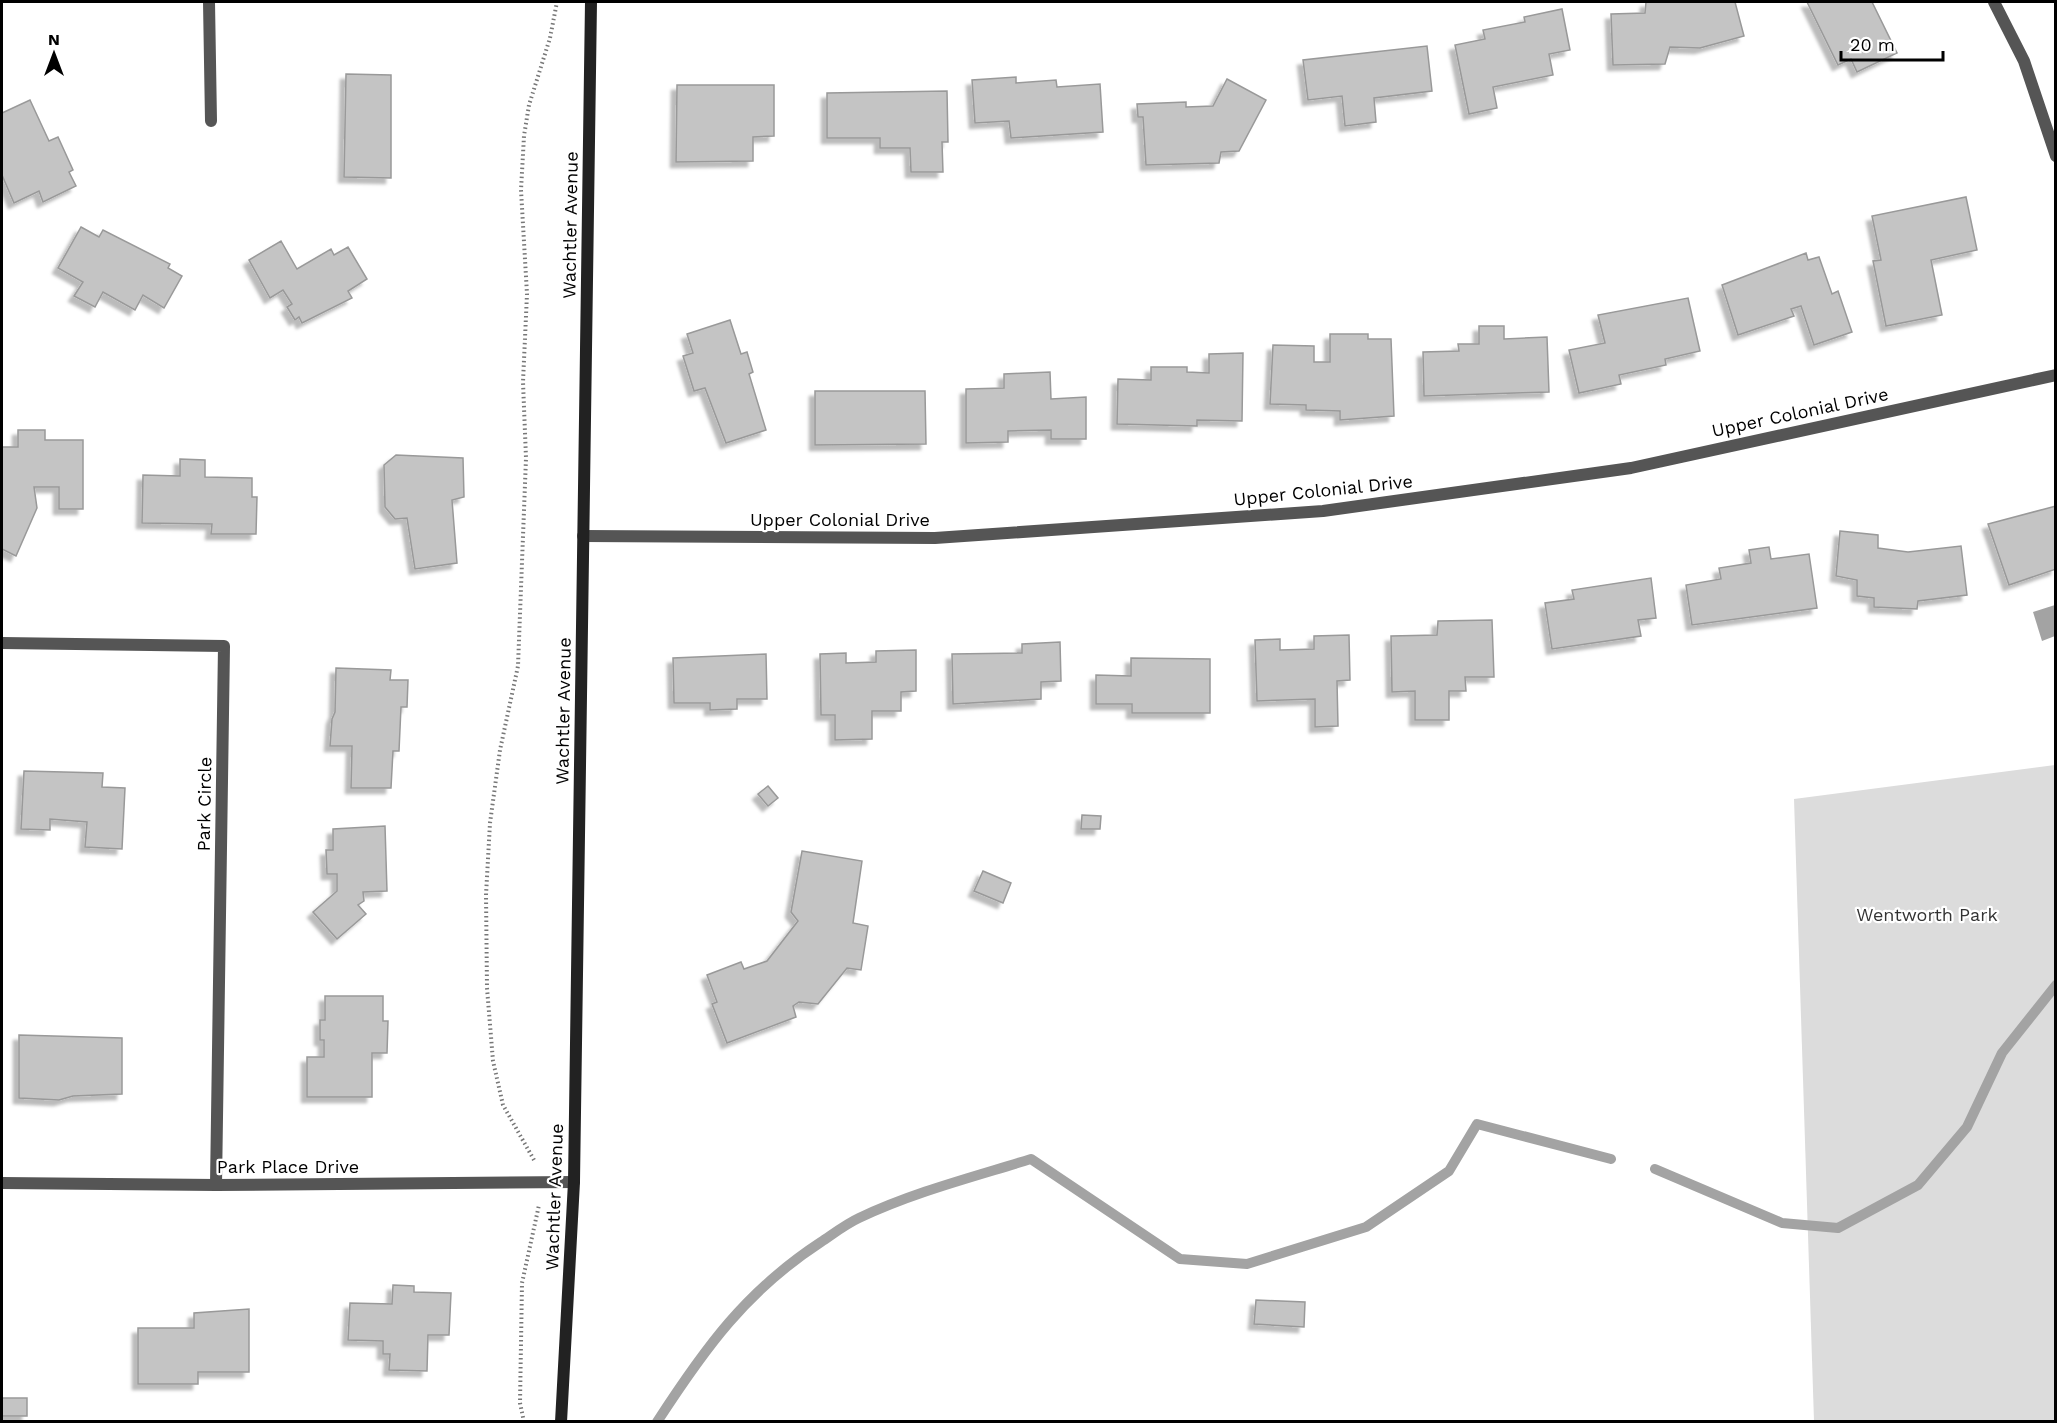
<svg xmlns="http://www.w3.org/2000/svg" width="2057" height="1423" font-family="'Work Sans',sans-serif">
<defs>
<filter id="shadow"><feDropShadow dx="-5.5" dy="5.5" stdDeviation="1.5" flood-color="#0004"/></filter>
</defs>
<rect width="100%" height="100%" fill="#fff"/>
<path fill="#dcdcdc" d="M2055,765V1421H1814L1794,799Z"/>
<path fill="#a3a3a3" d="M2055,605V636L2042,641L2033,612Z"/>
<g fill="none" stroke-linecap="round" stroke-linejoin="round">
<g stroke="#a3a3a3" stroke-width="10">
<path d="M1655,1169L1782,1223L1838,1228L1918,1185L1967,1127L2002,1053L2056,985"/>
<path d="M657,1422C705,1348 746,1291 821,1242C833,1234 846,1224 859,1218C914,1192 973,1177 1031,1159L1180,1259L1247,1264L1366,1227L1449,1171L1477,1124L1611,1159"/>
</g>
</g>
<g fill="#c4c4c4" stroke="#999" stroke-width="1.5" filter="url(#shadow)">
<path d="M1646,2H1735L1744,36L1700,48L1670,47L1665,64L1613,65L1611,14L1645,13Z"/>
<path d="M1807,2H1872L1897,53L1857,72L1851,59L1838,65Z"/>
<path d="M1562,9L1570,50L1549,54L1553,75L1493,87L1497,108L1469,114L1455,45L1485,39L1483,30L1525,22L1524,17Z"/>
<path d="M1427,46L1432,91L1374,98L1376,122L1345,126L1342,96L1308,100L1303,60Z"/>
<path d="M346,74L391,75V178L344,177Z"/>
<path d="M1016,77V83L1056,80L1057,87L1100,84L1103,132L1011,138L1009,121L975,123L972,80Z"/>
<path d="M1227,79L1266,100L1239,151L1221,152L1219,163L1146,165L1143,117H1138L1137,104L1186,102V107L1213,106Z"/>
<path d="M677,85H774V136L753,137V161L676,162Z"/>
<path d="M947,91L948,142H942L943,172H911L910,148H880V138H827V93Z"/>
<path d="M30,100L49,141L58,137L73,170L69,172L76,186L43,202L39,191L14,203L2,175V113Z"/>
<path d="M1966,197L1977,250L1931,260L1942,315L1886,326L1873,261L1881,260L1872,216Z"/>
<path d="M81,227L99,237L103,230L170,264L168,268L182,276L164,308L143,295L135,310L103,292L95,307L74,296L83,282L58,268Z"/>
<path d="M281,241L297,269L331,249L334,255L348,247L367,279L348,291L352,298L302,323L299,317L295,320L287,307L292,304L283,290L270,298L249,260Z"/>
<path d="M1806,253L1808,260L1819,257L1832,294L1838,291L1852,332L1814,345L1801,306L1791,309L1794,316L1738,335L1722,285Z"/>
<path d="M1688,298L1700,351L1665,359L1666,365L1619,375L1621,384L1579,393L1569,350L1605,343L1598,315Z"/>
<path d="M730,320L741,354L747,352L753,372L749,374L766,430L726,443L705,388L694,391L683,356L693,353L687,334Z"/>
<path d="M1479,326H1504V339L1547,337L1549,392L1424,396L1423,352L1459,351L1458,344H1479Z"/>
<path d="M1330,334H1368V339H1391L1394,416L1340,420V411L1306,410V405L1270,404L1273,345L1314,346V362H1330Z"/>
<path d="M1243,353L1242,421L1197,420V426L1117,424L1118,379L1151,380V367H1187V372L1209,373V354Z"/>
<path d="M1050,372L1051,399L1086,397V439H1051V430L1008,431V442L966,443V389L1004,388V374Z"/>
<path d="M815,391H925L926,444L815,445Z"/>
<path d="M18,430H45V440H83V509H59V487H34L37,508L16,556L2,549V447H18Z"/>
<path d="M396,455L463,458L464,497L452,500L457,563L415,569L407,518L395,519L385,507L384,465Z"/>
<path d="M180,459L205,460V477L252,478V497H257L256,534H211L212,524L142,523L143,475L180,476Z"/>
<path d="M2056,506V569L2009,585L1988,524Z"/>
<path d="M1840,531L1878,535V548L1908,552L1961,546L1967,595L1918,601L1917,609L1874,607V598L1857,596V580L1836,576Z"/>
<path d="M1769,547L1771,559L1809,554L1817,608L1692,625L1686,585L1721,579L1719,568L1751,563L1749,550Z"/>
<path d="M1651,578L1656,618L1638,620L1641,636L1552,649L1545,603L1574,599L1572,590Z"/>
<path d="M1492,620L1494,677H1465L1466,691H1449V720H1415V691L1392,692L1391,636L1437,635L1438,621Z"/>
<path d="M1349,635L1350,680L1337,681L1338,726L1315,727V699L1257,701L1255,640L1280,639V650L1314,649V636Z"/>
<path d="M1060,642L1061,681L1041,682V699L953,704L952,654L1022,653V644Z"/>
<path d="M916,650V691L901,692V711H872V739L835,740V715H821L820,654L846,653V663L876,662V651Z"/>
<path d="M766,654L767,699H737V709L710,710V703H674L673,658Z"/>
<path d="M1131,658L1210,659V713H1132V704H1096V675L1131,676Z"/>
<path d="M336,668L391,670L390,680H408L407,707H401L399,751H393L391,788H351L352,746H330L332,719L335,712Z"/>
<path d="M24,771L103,773L102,787L125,788L122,849L85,847L87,822L50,819V830L21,829Z"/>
<path d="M768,786L778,798L768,806L758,794Z"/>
<path d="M1082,815L1101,816L1100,829H1081Z"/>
<path d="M385,826L387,891L363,892L364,901L358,905L366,914L337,939L313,912L337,891V874H327L326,850H333V829Z"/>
<path d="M802,851L862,861L853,923L868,926L861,970L847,968L818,1004L799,1002L793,1006L796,1017L727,1043L712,1004L717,1002L707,975L741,962L744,969L767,961L798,921L791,912Z"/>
<path d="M983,871L1011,883L1003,903L974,891Z"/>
<path d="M325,996H383V1021H388L387,1053H372V1097H307V1057H324V1040H320V1020H325Z"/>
<path d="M19,1035L122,1038V1094L73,1096L59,1100L19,1098Z"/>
<path d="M393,1285L414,1286V1292L451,1293L449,1335H428L427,1371L389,1370L390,1354H383V1341L348,1340L350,1303L392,1304Z"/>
<path d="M1256,1300L1305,1302L1304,1327L1254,1324Z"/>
<path d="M249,1309V1372H198V1384H138V1328H194V1313Z"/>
<rect x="2" y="1398" width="25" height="18"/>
</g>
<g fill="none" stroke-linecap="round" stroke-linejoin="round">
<g stroke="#777" stroke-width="4" stroke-dasharray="1.5 3" stroke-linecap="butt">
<path d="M534,1160L503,1105L493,1061L487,988L486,895L490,823L500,750L518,666L526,458L523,382L527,294L521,190L524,136L529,105L550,38L557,2"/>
<path d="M524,1422L520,1403L522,1283L539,1205"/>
</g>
<g stroke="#555" stroke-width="12">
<path d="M209,2L211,121"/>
<path d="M1994,2L2024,61L2056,156"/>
<path d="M583,536L935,538L1323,511L1631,468L2056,375"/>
<path d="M2,643L224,646L216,1185"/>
<path d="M2,1183L216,1185L574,1182"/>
</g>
<path stroke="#222" stroke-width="12" d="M561,1422L574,1182L591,2"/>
</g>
<g text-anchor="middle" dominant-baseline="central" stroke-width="4.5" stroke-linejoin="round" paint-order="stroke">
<g font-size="18" fill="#000" stroke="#fff">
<text transform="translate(570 225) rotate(-89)">Wachtler Avenue</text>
<text transform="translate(1800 412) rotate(-12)">Upper Colonial Drive</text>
<text transform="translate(1323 490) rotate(-6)">Upper Colonial Drive</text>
<text x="840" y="519">Upper Colonial Drive</text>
<text transform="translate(563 711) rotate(-89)">Wachtler Avenue</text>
<text transform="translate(204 804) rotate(-89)">Park Circle</text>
<text x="288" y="1166">Park Place Drive</text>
<text transform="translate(554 1197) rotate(-88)">Wachtler Avenue</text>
</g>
<g font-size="18" fill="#333" stroke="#fff">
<text x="1927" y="914">Wentworth Park</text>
</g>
</g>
<rect width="2057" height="1423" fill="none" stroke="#000000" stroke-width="6"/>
<g transform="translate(54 54)" stroke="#ffffff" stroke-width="4.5" paint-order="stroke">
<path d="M0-4.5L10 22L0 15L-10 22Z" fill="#000000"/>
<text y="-9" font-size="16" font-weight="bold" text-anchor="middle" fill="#000000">N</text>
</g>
<path d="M1841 51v9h102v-9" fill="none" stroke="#000000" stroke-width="3"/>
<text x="1850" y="51" font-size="18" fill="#000000" stroke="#ffffff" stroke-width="4.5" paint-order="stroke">20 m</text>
</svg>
